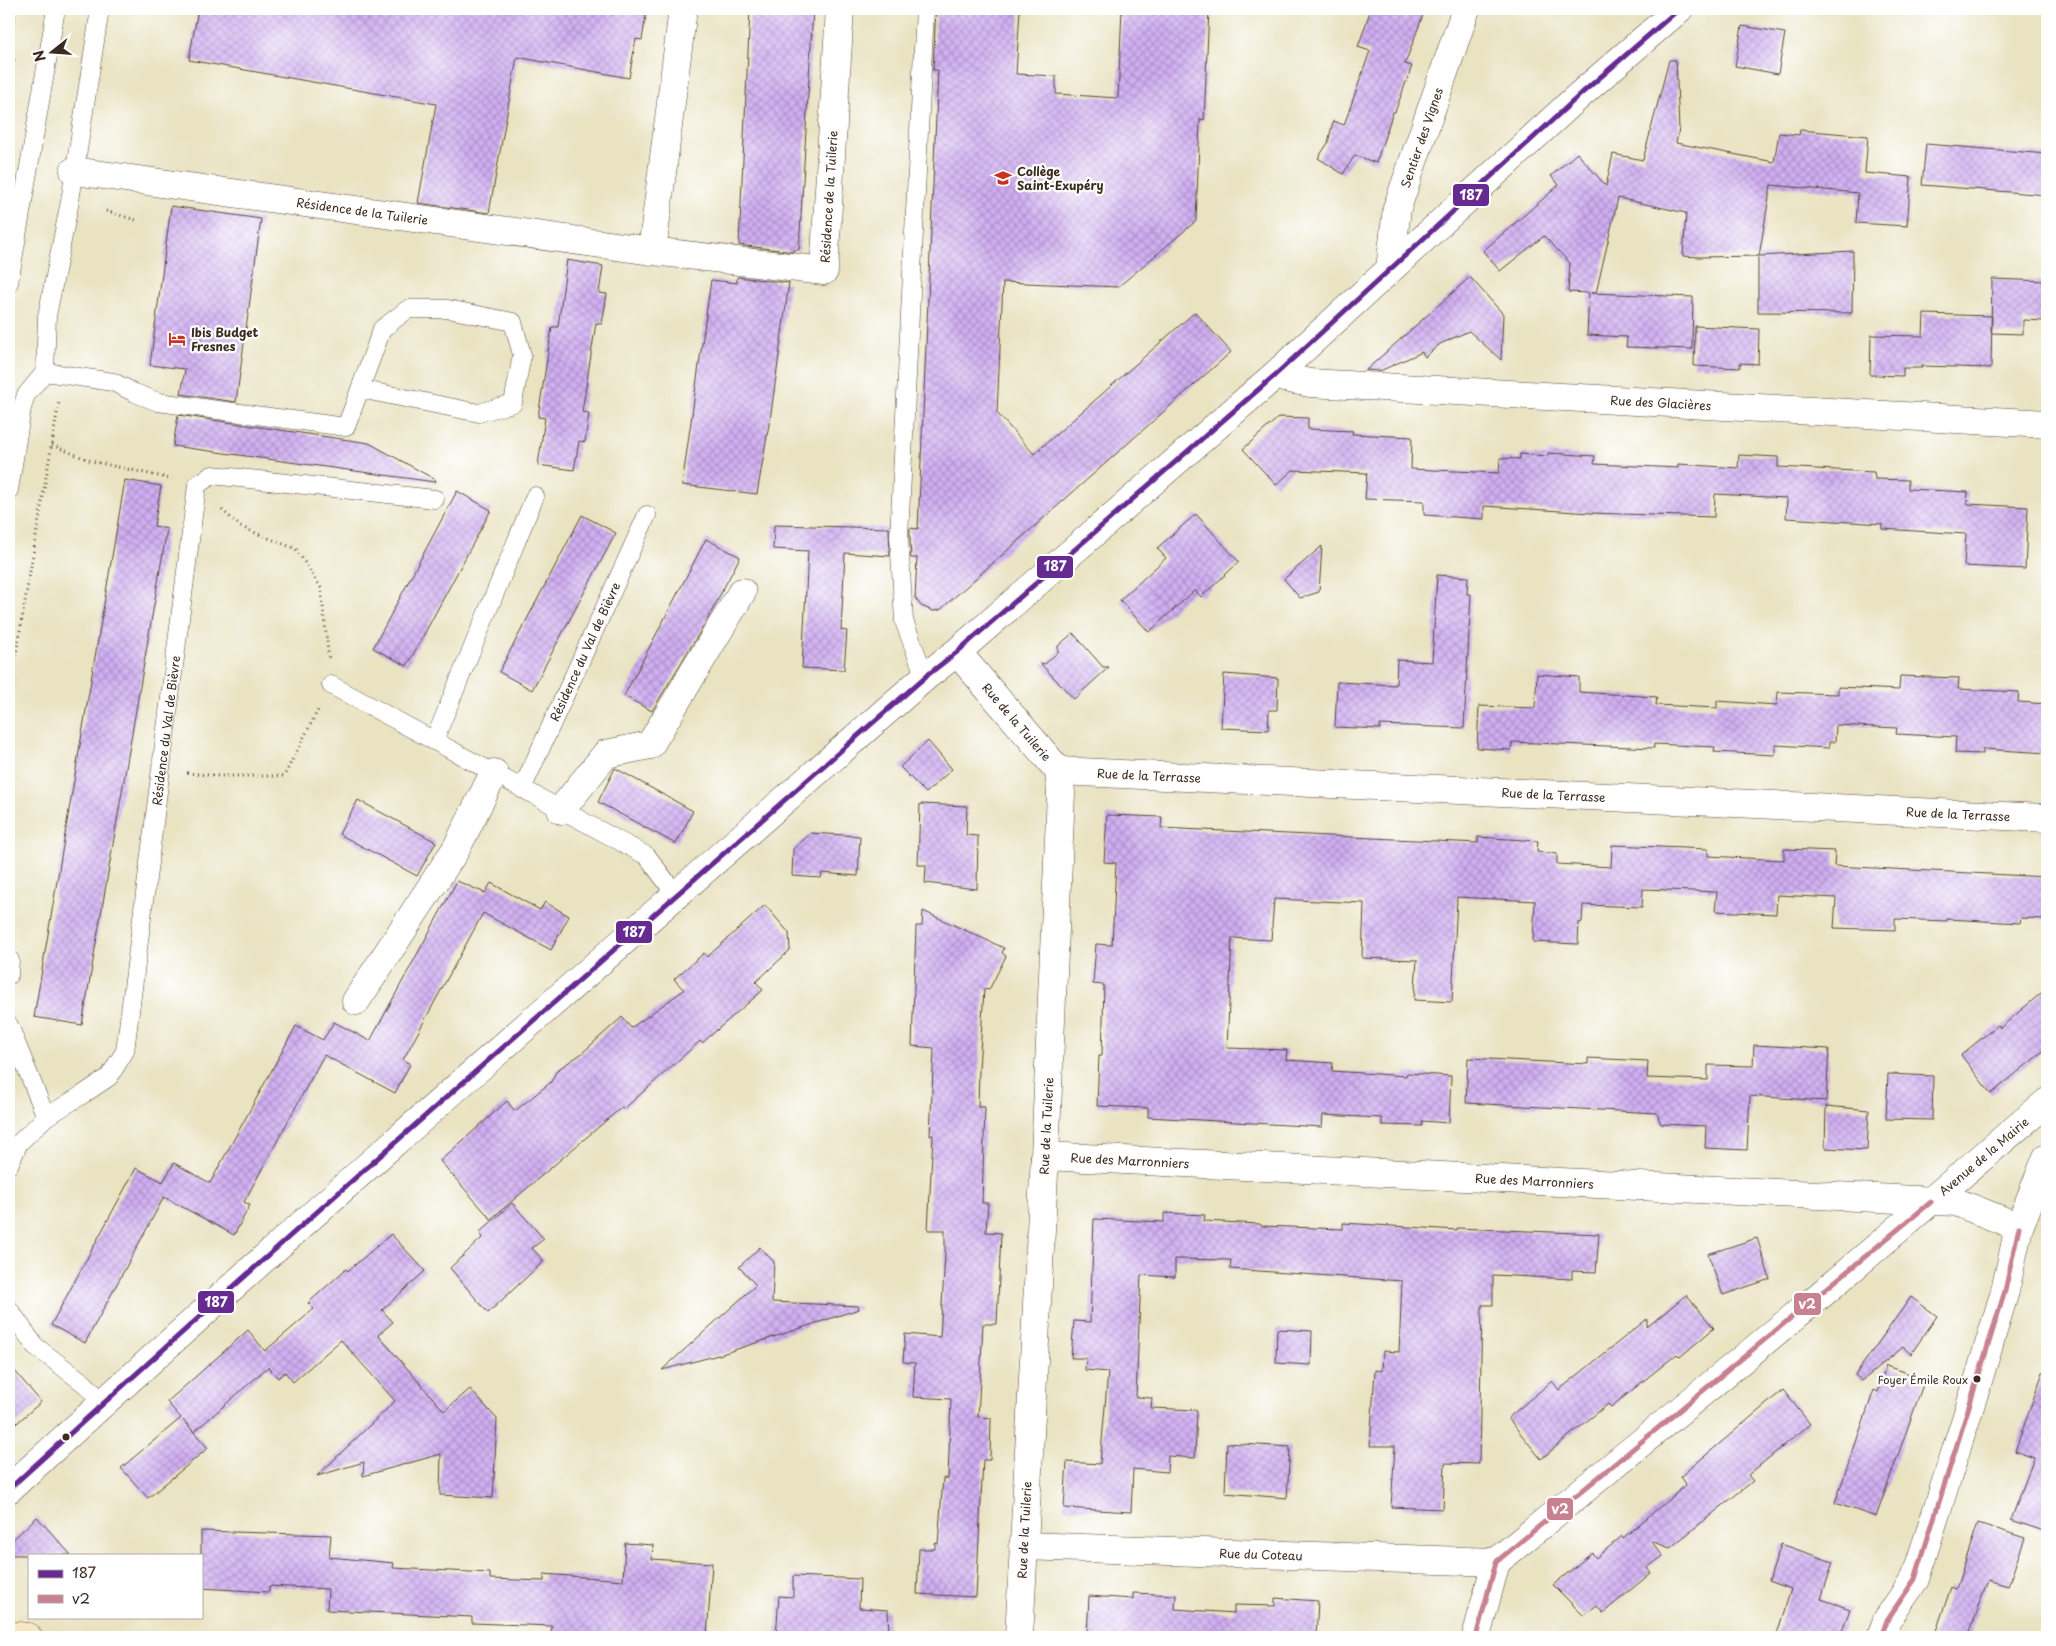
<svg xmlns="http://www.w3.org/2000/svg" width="2056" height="1646" font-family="'Playpen Sans',sans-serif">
<defs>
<pattern id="building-cross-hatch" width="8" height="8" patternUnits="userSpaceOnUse" patternTransform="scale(1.25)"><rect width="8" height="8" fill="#d0aff3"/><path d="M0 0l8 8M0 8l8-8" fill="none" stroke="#aa8fc4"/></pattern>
</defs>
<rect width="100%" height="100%" fill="#fff"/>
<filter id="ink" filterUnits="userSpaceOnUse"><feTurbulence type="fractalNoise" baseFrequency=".02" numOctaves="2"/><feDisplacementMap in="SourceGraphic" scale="10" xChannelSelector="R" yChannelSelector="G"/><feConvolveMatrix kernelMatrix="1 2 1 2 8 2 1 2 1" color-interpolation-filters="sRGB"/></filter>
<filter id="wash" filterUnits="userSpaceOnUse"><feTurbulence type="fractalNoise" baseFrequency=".0096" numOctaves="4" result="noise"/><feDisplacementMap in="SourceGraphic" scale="20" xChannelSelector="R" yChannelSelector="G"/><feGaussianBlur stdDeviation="1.12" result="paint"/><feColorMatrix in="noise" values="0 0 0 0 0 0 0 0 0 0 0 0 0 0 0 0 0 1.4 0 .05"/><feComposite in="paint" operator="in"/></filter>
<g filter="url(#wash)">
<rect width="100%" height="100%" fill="#e9e3c2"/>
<g id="blocks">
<g fill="url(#building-cross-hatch)">
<path d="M198,9H581L613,14L614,9H647L642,40L636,39L629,78L517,57L489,213L418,203L436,104L189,60Z"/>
<path d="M750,9H813L799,250H794V252L739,245Z"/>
<path d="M936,9H1020L1016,74L1056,76V94L1118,98L1122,9H1209L1204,120L1200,119L1196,221L1118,287L1003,282L997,413L1034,454L1195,312L1231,352L940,610L933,611L921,606L915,598L917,558H911L910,537V528L918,529L938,70H933Z"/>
<path d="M1371,9H1425L1405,64L1412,66L1395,112H1393L1376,163L1355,155L1343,174L1318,158L1328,143L1333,121L1344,125L1370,51L1358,47Z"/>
<path d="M1742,26L1785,33L1778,74L1735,66Z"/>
<path d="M1669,60H1676L1679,129L1676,143L1774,162L1779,133L1799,135L1800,130L1868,136L1865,173L1911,177L1907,226L1856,223L1858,193L1771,185L1759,256L1853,251L1852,313L1758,312V256L1699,257L1683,256L1686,213L1618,198L1596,293H1591L1693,297L1692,349L1626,347L1627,337L1587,335L1589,293L1568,292L1570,263L1544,236L1500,271L1483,251L1559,185L1551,176L1577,153L1606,186L1613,154L1643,160Z"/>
<path d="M1926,144L2047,154V195L1922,185Z"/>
<path d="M171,206L261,219L236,402L181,394L185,369L150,365Z"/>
<path d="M567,260L603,266L599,293L607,294L602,324L596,323L582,412L589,413L585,442L579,441L574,470L538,465L545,418L538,417L552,327H558Z"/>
<path d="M737,277L789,283L771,413L757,494L682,485L711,280L737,283Z"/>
<path d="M1470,277L1503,314L1501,360L1469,331L1440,344L1425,357L1422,352L1380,371L1366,370Z"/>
<path d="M1992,279L2047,281V321L2023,320V334L1991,333Z"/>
<path d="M1924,314L1992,316L1991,368L1922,366V368H1903V376L1870,375L1871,335L1923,336Z"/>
<path d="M1695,326L1759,329L1758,364L1740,363V368L1694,366Z"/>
<path d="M178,415L369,443L436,480L435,482L173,446Z"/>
<path d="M1279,417L1308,418V429L1353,431L1352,434L1412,437L1411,469L1499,473L1500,458L1520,459V454L1548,456V453L1595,456L1594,464L1678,468V464L1738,468L1739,455L1778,457V467L1874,472L1875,479L1908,480V489L1968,492L1967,504L2028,507L2025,569L1964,566L1966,534L1882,529V524L1786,518L1787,498L1715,494L1714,517L1591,513L1484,506V519L1424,515V501L1365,499L1367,473L1293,470L1276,485L1243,449Z"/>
<path d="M125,480L161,486L154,526L167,529L82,1025L34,1017Z"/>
<path d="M457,491L491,510L407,666L373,648Z"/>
<path d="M1196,514L1239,562L1201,597L1195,590L1149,632L1120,600L1166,558L1157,548Z"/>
<path d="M582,515L616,533L532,690L499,672Z"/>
<path d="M774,525L889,528L890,556L845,553L841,630L847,631L844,670L802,668L808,551L773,549Z"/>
<path d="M706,539L740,557L707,620L652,711L624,696Z"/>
<path d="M1322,546L1319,592L1300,598L1284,579Z"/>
<path d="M1437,575L1468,577L1467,594H1471L1464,728L1380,725V729L1335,727L1337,682L1396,685L1397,660L1432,662Z"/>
<path d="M1073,633L1103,667H1109L1074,699L1040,663L1045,664L1058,652V646Z"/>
<path d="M1224,674L1278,678L1277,710H1269L1268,730L1221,728Z"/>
<path d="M1537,674L1579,677V692L1657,697L1656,705L1717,708V701L1777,705L1778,692L1838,694V687L1899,690L1900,676L1959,678L1958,689L2019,692L2018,702L2047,704V753L1983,749V754L1955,753L1956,737L1896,734L1897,728L1836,725L1835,742H1829V748L1775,745V755L1714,752L1715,747L1654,744V748L1512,742L1511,750L1477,748L1479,706L1535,708Z"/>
<path d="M928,741L952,769L926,793L900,767Z"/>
<path d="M615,768L693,811L676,844L598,802Z"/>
<path d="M358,800L436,842L417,876L339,834Z"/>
<path d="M920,804L967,806L966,835L978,836L977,889L925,883L926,865H918Z"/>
<path d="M1107,815L1162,817L1161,828L1478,843V837L1538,841L1537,852L1557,854V864L1611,867L1612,845L1708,849V856L1784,860V849L1835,851L1834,866L2047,877V919L2021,918L2020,923L1947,919V921L1895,919V930L1834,928L1836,898L1777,895L1776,914L1715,911L1717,892L1643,889L1642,907L1583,905L1582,922L1579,923L1578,944L1533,942L1535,901L1457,897L1452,1002L1414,1000L1417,960L1362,958L1364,903L1274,899L1271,940L1232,938L1227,1048L1287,1050L1286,1060L1333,1063L1332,1071L1406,1076L1407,1073L1451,1076L1449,1123L1422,1121V1126L1382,1125V1118L1323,1115L1322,1127L1148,1117V1108L1097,1106L1099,1056H1102L1104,985L1093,984L1096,944L1112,945L1116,863L1104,862Z"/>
<path d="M811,833L860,836L858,876L822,873L821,878L792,876L793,849Z"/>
<path d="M457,881L485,893L491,883L540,910L545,902L569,916L551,950L483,913L403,1060L410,1064L395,1093L324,1055L244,1202L250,1205L234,1235L164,1197L85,1343L51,1325L136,1168L163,1182L174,1163L210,1183L296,1026L323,1040L334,1022L370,1041Z"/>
<path d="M765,905L789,933L790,950L756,982L763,990L702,1043L700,1041L624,1109L622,1107L491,1219L440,1161L507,1101L515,1111L551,1082L557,1070L581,1054L622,1017L631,1028L684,990L674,979L704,953L707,957Z"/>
<path d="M923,911L1004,948L1002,953L1006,956L989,990L984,989L979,1069L978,1107H985L982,1203H988L986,1232L1001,1233L997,1324H983L978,1417L991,1418L990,1460H983L976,1597L917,1594L919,1549H935V1543L938,1544L943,1478L948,1479L951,1399L913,1397L915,1363L903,1362L905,1334L940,1337L945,1255V1230H928L933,1135H930L934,1048L912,1046L916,926H922Z"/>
<path d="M2047,988V1048L1991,1094L1961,1055L1998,1025L2000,1028Z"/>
<path d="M1754,1045L1829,1049L1826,1101L1750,1096L1747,1150L1705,1148L1706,1126L1661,1124L1657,1113L1466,1103L1468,1058L1588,1064V1058L1648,1061L1647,1078L1708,1080V1065L1753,1066Z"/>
<path d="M1888,1074L1933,1076L1932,1120L1886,1119Z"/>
<path d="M1826,1106L1869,1110L1867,1150L1825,1148Z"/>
<path d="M512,1203L544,1239L532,1248L544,1261L488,1313L450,1268L483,1237L479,1233Z"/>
<path d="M1164,1213L1205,1215L1204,1221L1260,1224L1261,1226L1343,1229V1223L1457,1230V1228L1599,1234L1596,1272L1572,1271V1279L1493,1275V1305H1482L1479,1464L1445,1463L1443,1509L1391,1507L1395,1446H1370L1375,1370L1382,1371L1383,1351L1399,1352L1402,1281L1230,1269L1231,1260L1175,1259V1277L1141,1275L1136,1397L1152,1398L1151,1408L1197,1410L1195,1458L1168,1456L1167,1472L1133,1469L1131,1512L1064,1508L1067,1462L1100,1464L1108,1372L1085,1370L1086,1358H1071L1074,1321L1090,1322L1094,1219L1164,1222Z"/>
<path d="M391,1234L425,1271L382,1310L393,1322L378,1335L444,1411L470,1389L497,1419L493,1498L440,1495L441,1454L363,1476L364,1462L317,1476L395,1401L341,1340L293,1382L285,1372L278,1378L268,1367L194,1432L183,1420L208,1448L148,1498L121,1468L181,1418L167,1402L248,1330L265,1351L314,1309L308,1303L346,1269L348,1271Z"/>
<path d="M1757,1238L1770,1279L1723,1295L1708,1254Z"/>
<path d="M760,1247L774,1262L772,1302L858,1306L859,1309L722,1354L662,1370L756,1285L739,1267Z"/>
<path d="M1686,1295L1714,1328L1680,1357L1677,1354L1611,1407L1608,1404L1541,1459L1508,1418L1552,1381L1559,1390L1647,1319V1327Z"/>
<path d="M1911,1297L1937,1316L1911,1354L1903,1347L1862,1381L1855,1375Z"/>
<path d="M1277,1329L1312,1331L1311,1365L1276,1363Z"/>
<path d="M9,1364L41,1402L9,1430Z"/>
<path d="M1886,1366L1925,1379L1876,1517L1835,1503L1874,1390L1878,1392Z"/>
<path d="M2043,1372H2047V1532L2011,1520L2034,1458L2015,1451Z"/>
<path d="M1783,1390L1810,1424L1748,1475L1753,1481L1670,1548L1651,1541L1663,1556L1647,1568L1651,1573L1603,1613L1597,1606L1584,1616L1553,1585L1592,1553L1596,1558L1622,1536L1623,1538L1686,1485L1680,1477Z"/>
<path d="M1227,1443L1290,1447L1287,1498L1225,1493Z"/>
<path d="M37,1517L71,1555H9V1543Z"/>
<path d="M1978,1523L2025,1538L2008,1586L1988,1580L1968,1637H1934L1951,1587L1956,1589Z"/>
<path d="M201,1531L331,1535L329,1557L394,1563L393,1568L490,1573V1579L544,1581V1574L623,1580L625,1543L653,1545L652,1559L712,1563L707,1637H551L552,1626L472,1623V1617L327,1610L328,1589L269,1586V1592L201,1588Z"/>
<path d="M1781,1544L1833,1562L1821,1599L1850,1609L1840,1637H1776L1791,1589L1769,1581Z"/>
<path d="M793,1576L860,1579L859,1608L888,1610L889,1637H776L779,1596L793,1597Z"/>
<path d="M1133,1593L1176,1595L1175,1609L1234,1613V1605L1275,1606V1598L1318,1601L1316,1637H1087L1089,1596L1133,1599Z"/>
</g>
</g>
</g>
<g filter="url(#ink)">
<use href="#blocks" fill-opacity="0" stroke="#554637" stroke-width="1"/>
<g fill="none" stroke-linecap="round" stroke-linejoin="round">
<g stroke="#554637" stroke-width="19">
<g id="service">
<path d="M9,283L56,9"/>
<path d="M45,372L113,382L135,393L158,402L346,427L382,329L408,309H448L513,322L522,355L513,403L479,413L360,389"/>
<path d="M9,490L22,408L26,395L45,372L47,316L70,201L100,9"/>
<path d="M925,677L904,621L899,537L925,9"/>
<path d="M331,685L647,856L676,895"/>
<path d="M434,741L535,496"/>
<path id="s1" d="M522,789L647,515"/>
<path d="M9,975L10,960"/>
<path d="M9,1025L46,1117"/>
<path id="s2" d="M9,1165L19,1143L46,1117L82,1095L109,1077L125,1051L197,485L212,475L435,499"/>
<path d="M9,1309L35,1346L85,1384L103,1403"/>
</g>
</g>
<g stroke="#554637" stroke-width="29">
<g id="minor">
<path id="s3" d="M74,171L652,251L824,271L840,9"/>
<path d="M652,251L683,9"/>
<path id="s4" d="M1390,269L1397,208L1466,9"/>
<path id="s5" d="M1274,376L1310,383L2047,424"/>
<path id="s6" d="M957,652L1059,771L1061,793L1045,1156L1019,1637"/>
<path id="s7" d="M1059,771L2047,818"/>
<path d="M561,810L606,754L650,745L742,592"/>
<path d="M356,1001L456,849L494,773"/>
<path id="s8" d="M1045,1156L1956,1202L2019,1227"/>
<path id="s9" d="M1023,1546L1496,1562"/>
<path id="s10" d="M1476,1637L1496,1562L1823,1293L2047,1102"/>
<path d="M1881,1637L1887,1620L1915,1579L1978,1381L2005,1291L2019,1227L2047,1157"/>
</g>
</g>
<g stroke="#554637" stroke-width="29">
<path id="tertiary" d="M9,1489C310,1213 618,946 925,677L957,652L1274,376L1582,93L1679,9"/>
</g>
<g stroke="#554637" stroke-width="29">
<path id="secondary" d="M9,1635L28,1637"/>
</g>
<g stroke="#554637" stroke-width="3" stroke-dasharray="1 4" stroke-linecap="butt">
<path d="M9,46L16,9"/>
<path d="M9,59L18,60"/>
<path d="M106,211L139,221"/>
<path d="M52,445L91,461L172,479"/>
<path d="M222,510L241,527L296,549L321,588L329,660"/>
<path d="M9,695L59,402"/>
<path d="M187,773L219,776H284L318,710"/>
</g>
<use href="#service" stroke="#fff" stroke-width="18"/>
<use href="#minor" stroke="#fff" stroke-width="28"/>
<use href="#tertiary" stroke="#fff" stroke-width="28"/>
<use href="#secondary" stroke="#f7e8c3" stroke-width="28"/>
<g stroke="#fff" stroke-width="9">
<path id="bus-1" d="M9,1489C311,1214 618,946 925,677L957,652L1274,376L1582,93L1679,9"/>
</g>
<g stroke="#fff" stroke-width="9">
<g id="bus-2">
<path d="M1476,1637L1496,1562L1931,1202"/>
<path d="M1881,1637L1887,1620L1915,1579L2005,1291L2019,1227"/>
</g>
</g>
<use href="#bus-1" stroke="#652b91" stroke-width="5"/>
<use href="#bus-2" stroke="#c78190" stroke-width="5"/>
</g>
</g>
<defs>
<g id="school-bare" transform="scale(1.35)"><path d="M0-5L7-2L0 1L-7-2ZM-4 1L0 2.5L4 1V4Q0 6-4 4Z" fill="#c8321e" stroke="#fff" stroke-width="2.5" paint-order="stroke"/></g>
<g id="hotel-bare" transform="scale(1.35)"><path d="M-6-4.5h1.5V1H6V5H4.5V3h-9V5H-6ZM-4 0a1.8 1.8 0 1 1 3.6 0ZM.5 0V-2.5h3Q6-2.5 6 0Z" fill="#c8321e" stroke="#fff" stroke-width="2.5" paint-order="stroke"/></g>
</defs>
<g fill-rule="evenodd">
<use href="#school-bare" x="1003" y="178"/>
<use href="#hotel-bare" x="177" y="339"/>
</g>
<g fill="#3b2a1e" stroke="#fff" stroke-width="2">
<circle cx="1977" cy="1379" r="4.5"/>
<circle cx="66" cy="1437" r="4.5"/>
</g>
<g text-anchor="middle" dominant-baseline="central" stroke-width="4.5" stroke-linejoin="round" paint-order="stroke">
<g font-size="11" fill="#3b2a1e" stroke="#fff" text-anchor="end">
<text x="1968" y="1379">Foyer Émile Roux</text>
</g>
<g font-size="12" fill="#3b2a1e" stroke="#fff">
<text stroke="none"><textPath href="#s4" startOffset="136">Sentier des Vignes</textPath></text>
<text stroke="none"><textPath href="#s3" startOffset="831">Résidence de la Tuilerie</textPath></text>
<text stroke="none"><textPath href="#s3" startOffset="291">Résidence de la Tuilerie</textPath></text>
<text stroke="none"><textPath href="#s5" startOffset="388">Rue des Glacières</textPath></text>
<text stroke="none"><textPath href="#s1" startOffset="151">Résidence du Val de Bièvre</textPath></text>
<text stroke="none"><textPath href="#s6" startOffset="92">Rue de la Tuilerie</textPath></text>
<text stroke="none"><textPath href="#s2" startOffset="490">Résidence du Val de Bièvre</textPath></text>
<text stroke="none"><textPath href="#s7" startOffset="90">Rue de la Terrasse</textPath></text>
<text stroke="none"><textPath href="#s7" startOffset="495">Rue de la Terrasse</textPath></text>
<text stroke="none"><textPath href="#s7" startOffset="900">Rue de la Terrasse</textPath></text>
<text transform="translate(1046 1126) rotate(-87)">Rue de la Tuilerie</text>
<text stroke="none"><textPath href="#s10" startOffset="712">Avenue de la Mairie</textPath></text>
<text stroke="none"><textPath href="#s8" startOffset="85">Rue des Marronniers</textPath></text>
<text stroke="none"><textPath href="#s8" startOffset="490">Rue des Marronniers</textPath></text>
<text transform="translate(1024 1530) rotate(-87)">Rue de la Tuilerie</text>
<text stroke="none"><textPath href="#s9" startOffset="238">Rue du Coteau</textPath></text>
</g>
<g font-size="12" font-weight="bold" fill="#3b2a1e" stroke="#fff" text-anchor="start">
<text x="1017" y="171">Collège<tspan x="1017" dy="14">Saint-Exupéry</tspan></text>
<text x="191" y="332">Ibis Budget<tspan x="191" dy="14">Fresnes</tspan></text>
</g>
</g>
<g stroke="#fff" stroke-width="2">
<rect x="1452" y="183" width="38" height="24" rx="5" fill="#652b91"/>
<rect x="1036" y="555" width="38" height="24" rx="5" fill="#652b91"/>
<rect x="615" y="920" width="38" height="24" rx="5" fill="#652b91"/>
<rect x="197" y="1290" width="38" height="24" rx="5" fill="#652b91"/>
<rect x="1793" y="1292" width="29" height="24" rx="5" fill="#c78190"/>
<rect x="1546" y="1497" width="28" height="24" rx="5" fill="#c78190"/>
</g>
<g font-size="14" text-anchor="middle" font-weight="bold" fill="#fff">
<text x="1471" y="200">187</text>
<text x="1055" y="571">187</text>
<text x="634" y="937">187</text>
<text x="216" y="1307">187</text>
<text x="1807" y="1309">v2</text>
<text x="1560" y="1514">v2</text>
</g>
<rect width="2056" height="1646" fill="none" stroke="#fff" stroke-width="30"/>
<rect x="28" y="1554" width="175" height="65" fill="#ffffff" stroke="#b1aaa5"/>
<rect x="38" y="1570" width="25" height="8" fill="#652b91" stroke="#b1aaa5"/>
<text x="72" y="1578" font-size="15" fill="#3b2a1e">187</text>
<rect x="38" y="1595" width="25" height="8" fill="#c78190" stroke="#b1aaa5"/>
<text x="72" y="1604" font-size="15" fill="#3b2a1e">v2</text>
<g transform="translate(52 52) rotate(253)" stroke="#ffffff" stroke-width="4" paint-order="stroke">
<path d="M0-4L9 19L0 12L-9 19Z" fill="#3b2a1e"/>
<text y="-8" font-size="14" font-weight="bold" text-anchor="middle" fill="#3b2a1e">N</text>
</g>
</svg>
